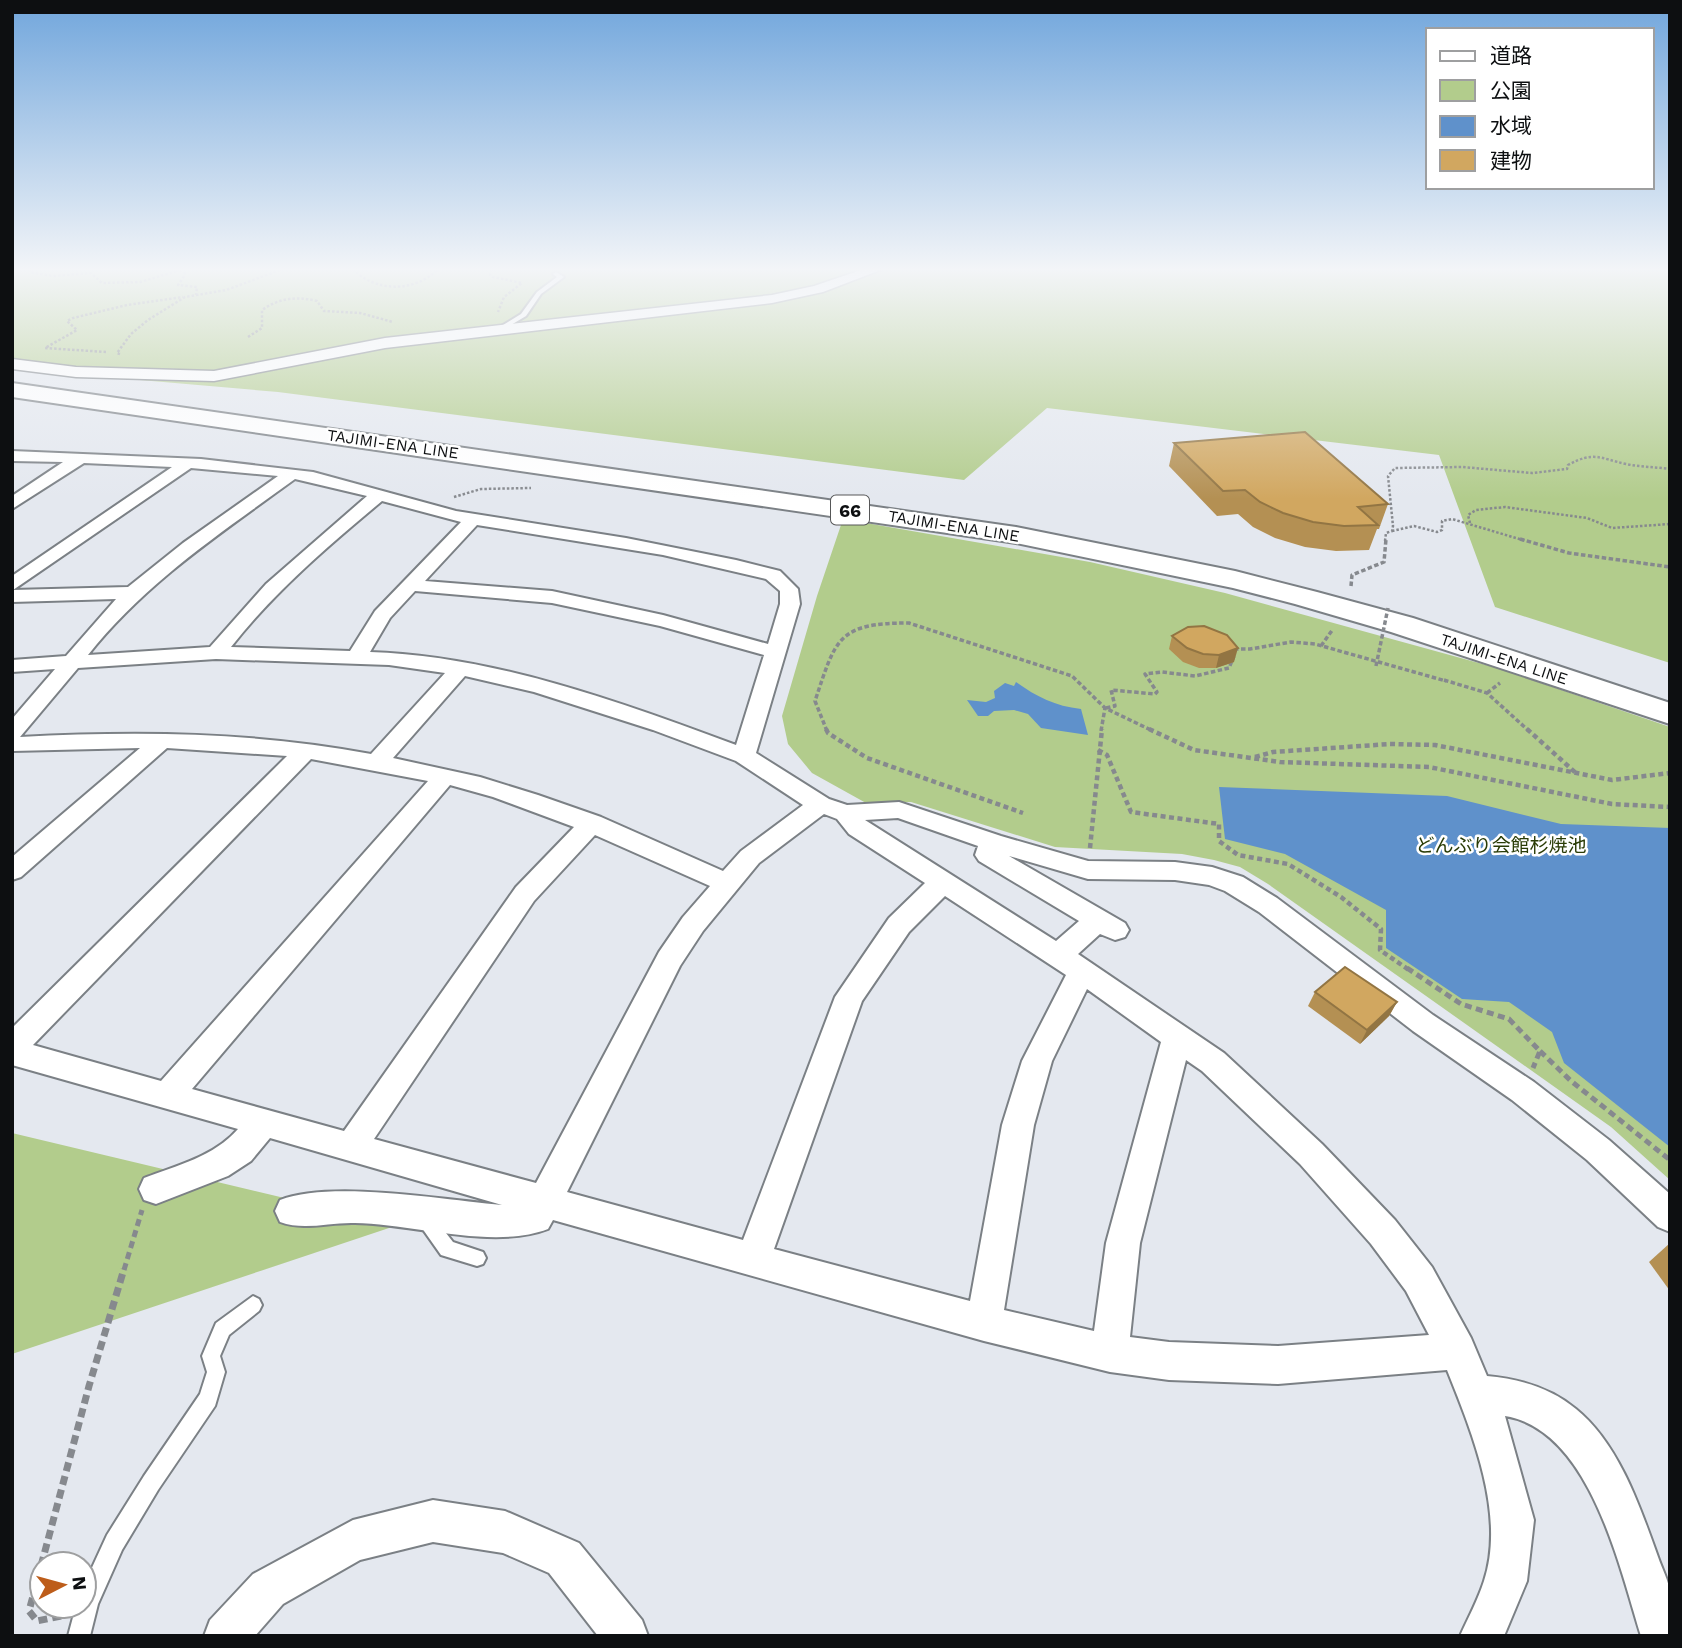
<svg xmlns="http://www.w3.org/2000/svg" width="1682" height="1648" font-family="'Work Sans','Noto Sans JP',sans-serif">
<rect width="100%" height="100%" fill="#e4e8ef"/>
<g fill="#b2cc8c">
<path d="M12,269H1670V663L1495,607L1439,455L1047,408L964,480L278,392L12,369Z"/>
<path d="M843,519L1090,562L1225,593L1497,668L1670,727V1180L1611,1127L1268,884L1240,867L1214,860L1182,854L1055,847L911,802L866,803L812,773L788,744L782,716L817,596Z"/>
<path d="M12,1133L398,1225L12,1354Z"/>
</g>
<g fill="#5f91cb">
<path d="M1016,682C1037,697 1055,706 1081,709L1088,735L1041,728L1028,714L1014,710L994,711L988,716H978L967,700L986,702L995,698L994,691L1005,683L1014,686Z"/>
<path d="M1219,787L1447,796L1561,824L1670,828V1147L1564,1063L1552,1032L1509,1002L1462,999L1386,948V910L1285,854L1225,839Z"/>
</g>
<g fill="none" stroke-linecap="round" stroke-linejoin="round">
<g stroke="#7b8085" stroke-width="4">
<g id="service">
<path d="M556,272L564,277L541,294L526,316L499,332H495V330L521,314L537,292L557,277L553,274Z"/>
<path d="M426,1213L432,1215L453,1242L483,1252L486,1258L483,1264L477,1266L441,1255L417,1221L420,1215Z"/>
<path d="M253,1296L259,1299L262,1305L259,1311L229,1335L220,1356L225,1372L215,1406L158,1490L122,1550L98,1604L90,1636H68L76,1606H84V1585L107,1535L144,1476L200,1394L207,1372L202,1356L216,1323Z"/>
</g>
</g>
<g stroke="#7b8085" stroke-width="4">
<g id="minor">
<path d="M12,451L201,459L313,472L456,511L626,538L736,560L780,571L798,589L800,604L756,753L829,799L847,805L899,802L1001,836L1088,861L1175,862L1212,867L1243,877L1277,898L1433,1015L1534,1082L1609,1140L1670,1194V1232L1658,1227L1587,1160L1512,1100L1413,1031L1259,912L1225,891L1209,885L1175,880L1088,879L1009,856L1125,923L1129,930L1125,937L1115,940L1100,934L1078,954L1224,1053L1322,1144L1395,1220L1432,1267L1471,1338L1487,1376C1520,1379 1551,1388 1576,1409C1619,1444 1640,1507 1658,1557C1662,1569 1669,1581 1670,1593C1671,1607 1670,1622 1670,1636H1641C1619,1566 1590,1430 1505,1416L1534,1520L1527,1581L1504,1636H1460C1468,1618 1478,1600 1484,1581C1506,1515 1472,1432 1447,1370L1278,1384L1169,1380L1110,1372L984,1341L553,1220L548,1229C494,1250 413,1224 355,1223C330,1222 304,1231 280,1222L275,1211L280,1200C331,1180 445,1200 502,1205L270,1138L251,1161L228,1176L156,1204L144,1200L139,1189L144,1178C176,1166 215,1156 238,1129L12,1065V1028L287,756L167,748L21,877L12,880V857L140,748L12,751V719L55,669L12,672V660L66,656L116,599L12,602V576L172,467L84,463L12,509V496L63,462L12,461ZM191,468L278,476L183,543L128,587L13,590ZM295,479L367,496L266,584L210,647L88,655C146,582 221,533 295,479ZM382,501L461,522L375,611L350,651L231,647C274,592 328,546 382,501ZM477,525L663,555L766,579L780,591V604L768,644L663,615L552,591L425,581ZM415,591L552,603L660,626L764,655L736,745C620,702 495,656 370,652L390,618ZM216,659L389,665L445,673L371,754C256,732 138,731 20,737L78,668ZM465,676L534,692L653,730L736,761L803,805L741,851L723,871L601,817L538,795L480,777L393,758ZM311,759L428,781L161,1081L33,1045ZM450,785L493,797L574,827L516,887L344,1131L192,1089ZM824,814L837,819L849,834L925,883L889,918L835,997L743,1240L567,1192L680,966L703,931L759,863ZM898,818L978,846L975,855L979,861L1079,921L1056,941L865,820ZM595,835L710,886L683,917L659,952L536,1183L374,1139L534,901ZM945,896L1066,975L1022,1061L1002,1125L970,1301L774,1249L862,1001L909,932ZM1087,989L1161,1042L1106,1243L1094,1331L1004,1310L1034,1125L1052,1061ZM1186,1060L1202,1071L1300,1164L1371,1244L1406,1291L1429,1335L1278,1346L1169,1342L1130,1337L1140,1243Z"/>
<path d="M433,1500L505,1511L579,1543L642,1620L648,1636H598L549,1573L503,1553L433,1542L360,1560L283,1604L255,1636H204L210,1620L253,1574L353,1520Z"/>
</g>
</g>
<g stroke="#7b8085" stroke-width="3">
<path id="tertiary" d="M864,269H883L823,292L772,303L385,348L214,381L76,377L12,369V359L76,367L214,371L385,338L772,295L814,286Z"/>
</g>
<g stroke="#7b8085" stroke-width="4">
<path id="primary" d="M12,383L1016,527L1235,571L1317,592L1413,618L1670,703V724L1391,632L1295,604L1233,588L1016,543L12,397Z"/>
</g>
<g stroke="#86898e" stroke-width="2.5" stroke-dasharray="2.5 2" stroke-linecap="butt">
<path d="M31,269L30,272L53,276L91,273L102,283L140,282L184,269L185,275L178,285L197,287L196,295"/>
<path d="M353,269C376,293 416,292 438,269"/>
<path d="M492,269L490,275L493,277L522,283L504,297L498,312"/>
<path d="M248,337L262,328V310C279,298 297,296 317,301L324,311L360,313L393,322"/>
<path d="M106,352L45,348L77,330L67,321L73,318L127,305L183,297"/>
<path d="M120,354L117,353L131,334L148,320L185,297L226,290L283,269"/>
<path d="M454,497L481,489L531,488"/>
<path d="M1470,523L1468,515L1476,510L1505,507L1587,518L1612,528L1670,524"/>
<path d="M1392,531L1414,526L1437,532L1442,530V521L1452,519L1526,541"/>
<path d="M1385,541L1386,533L1392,531L1393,526L1388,476L1395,468L1462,467L1532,473L1567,469L1568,465C1594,451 1599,458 1626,464C1640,467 1655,467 1670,469"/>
</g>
<g stroke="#86898e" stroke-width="3.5" stroke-dasharray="4.5 2.5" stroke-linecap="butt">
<path d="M1520,539L1569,553L1670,567"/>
<path d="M1351,586L1352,575L1384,562L1386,539"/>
<path d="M1321,646L1333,629"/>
<path d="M1234,649H1250L1291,642L1315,644L1446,681"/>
<path d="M1444,680L1487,693L1529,731"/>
<path d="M1487,693L1500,683"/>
<path d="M1106,708L1115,706L1111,690L1155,694L1157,692L1145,674L1162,672L1195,676L1229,668L1234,656"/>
<path d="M827,731L815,701C836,638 838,623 909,623L1072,676L1105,708L1153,731"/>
<path d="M1101,731L1105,708"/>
</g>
<g stroke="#86898e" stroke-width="4.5" stroke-dasharray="5 3.5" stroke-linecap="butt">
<path d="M826,729L828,733L867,758L1023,813"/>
<path d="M1149,729L1194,750L1280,762L1429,767L1612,804L1670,807"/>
<path d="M1527,729L1577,774"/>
<path d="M1098,750L1107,755L1131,812L1219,824V841L1238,855L1288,864L1341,897L1381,929L1380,950L1409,970"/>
<path d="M1255,757L1273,752L1390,744L1435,745L1612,780L1670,773"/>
<path d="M1090,848L1102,729"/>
</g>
<g stroke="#86898e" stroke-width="5" stroke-dasharray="7 4.5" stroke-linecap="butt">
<path d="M1407,968L1461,1004L1509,1019L1540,1051L1533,1068"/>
<path d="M1540,1051L1571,1081L1670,1160"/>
<path d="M124,1270L142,1210"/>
</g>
<path stroke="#86898e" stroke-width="7" stroke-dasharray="9 5" stroke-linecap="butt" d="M61,1616L37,1621L29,1611L89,1386L124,1269"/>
<use href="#service" fill="#fff" fill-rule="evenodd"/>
<use href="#minor" fill="#fff" fill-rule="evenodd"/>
<use href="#tertiary" fill="#fff" fill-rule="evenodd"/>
<use href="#primary" fill="#fff" fill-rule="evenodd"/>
<path stroke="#86898e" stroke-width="3.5" stroke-dasharray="4.5 2.5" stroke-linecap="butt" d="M1376,666L1388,608"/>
</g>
<g fill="#b49053">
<path d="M1174,443L1388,504L1379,529H1377L1369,550L1336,551L1305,547L1275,538L1253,527L1238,514L1217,516L1169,466Z"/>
<path d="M1188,627L1234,662L1216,668H1199L1183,662L1169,649L1172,636Z"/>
<path d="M1315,992L1397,1002L1389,1016L1360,1044L1308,1006Z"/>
<path d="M1670,1243V1291L1649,1262Z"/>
</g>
<g fill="#927543">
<path d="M1238,648L1234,662L1216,668L1219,655Z"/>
<path d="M1397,1002L1389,1016L1360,1044L1367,1030Z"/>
</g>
<g fill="#d1a760" stroke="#927543" stroke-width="2">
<path d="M1305,432L1388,504L1358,507L1378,525L1344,526L1313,522L1283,513L1260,502L1245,490L1223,491L1174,443Z"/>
<path d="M1204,626L1227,635L1238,648L1219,655L1203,654L1187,648L1172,636L1188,627Z"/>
<path d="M1345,967L1397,1002L1367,1030L1315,992Z"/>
</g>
<linearGradient id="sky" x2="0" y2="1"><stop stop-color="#71a6dc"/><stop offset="0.54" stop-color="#f3f5f8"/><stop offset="1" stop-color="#f3f5f8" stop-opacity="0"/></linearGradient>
<rect width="1682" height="499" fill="url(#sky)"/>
<g text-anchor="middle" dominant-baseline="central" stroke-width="5" stroke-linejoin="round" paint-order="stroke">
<g font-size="16" fill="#0d0f11" stroke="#fff">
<text transform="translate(393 444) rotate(8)">TAJIMI-ENA LINE</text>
<text transform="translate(954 526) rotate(9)">TAJIMI-ENA LINE</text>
<text transform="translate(1504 659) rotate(18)">TAJIMI-ENA LINE</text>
</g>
<rect fill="#fff" stroke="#565758" stroke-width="2" x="831" y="495.5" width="38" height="29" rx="5"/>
<g font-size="18" font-weight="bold" fill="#0d0f11">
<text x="850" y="510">66</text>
</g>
<g font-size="19" fill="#2a3c06" stroke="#fff">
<text x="1501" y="845">どんぶり会館杉焼池</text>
</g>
</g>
<rect width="1682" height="1648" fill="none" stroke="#0d0f11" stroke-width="28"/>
<rect x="1426" y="28" width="228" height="161" fill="#ffffff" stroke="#9e9fa0" stroke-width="2"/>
<rect x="1440" y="51" width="35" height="10" fill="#ffffff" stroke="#9e9fa0" stroke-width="2"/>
<text x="1490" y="63" font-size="21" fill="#0d0f11">道路</text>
<rect x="1440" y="80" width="35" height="21" fill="#b2cc8c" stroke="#9e9fa0" stroke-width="2"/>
<text x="1490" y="98" font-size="21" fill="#0d0f11">公園</text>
<rect x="1440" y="116" width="35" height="21" fill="#5f91cb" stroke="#9e9fa0" stroke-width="2"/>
<text x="1490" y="133" font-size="21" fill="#0d0f11">水域</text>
<rect x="1440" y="150" width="35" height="21" fill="#d1a760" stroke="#9e9fa0" stroke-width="2"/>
<text x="1490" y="168" font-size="21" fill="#0d0f11">建物</text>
<g transform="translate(63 1585) rotate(84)"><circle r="33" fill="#ffffff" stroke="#9e9fa0" stroke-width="2"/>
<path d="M0-5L12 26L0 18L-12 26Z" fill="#bd5d1a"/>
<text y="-10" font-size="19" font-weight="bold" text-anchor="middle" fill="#0d0f11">N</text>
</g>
</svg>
